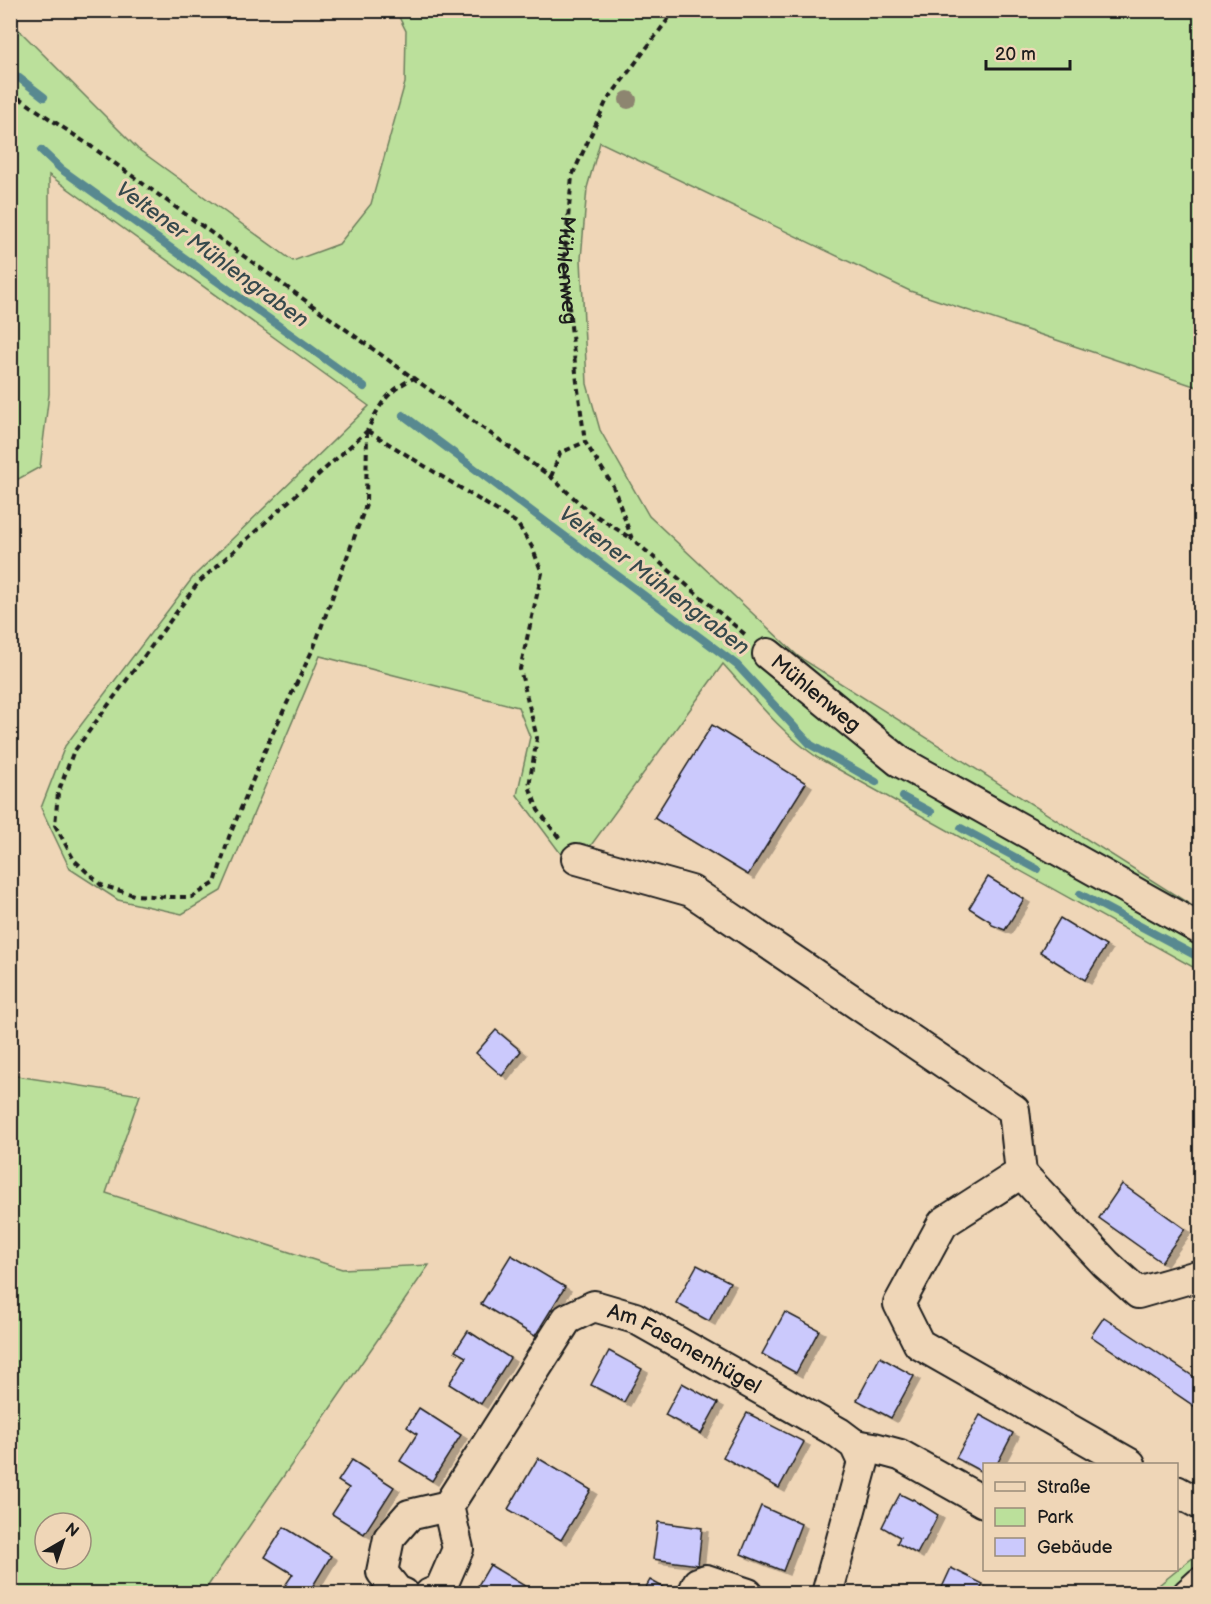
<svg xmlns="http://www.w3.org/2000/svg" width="1211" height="1604" font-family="'Balsamiq Sans',sans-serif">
<defs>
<filter id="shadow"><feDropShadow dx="6" dy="4" stdDeviation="0" flood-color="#0004"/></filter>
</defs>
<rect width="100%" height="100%" fill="#efd6b7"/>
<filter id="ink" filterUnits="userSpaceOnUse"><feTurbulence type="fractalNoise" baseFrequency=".0167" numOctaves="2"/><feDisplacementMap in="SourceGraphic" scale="12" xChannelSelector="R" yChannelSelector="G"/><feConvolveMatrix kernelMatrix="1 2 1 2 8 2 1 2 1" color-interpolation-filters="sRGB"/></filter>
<g filter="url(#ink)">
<g fill="#bbe09b" stroke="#6c7e5c" stroke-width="1.5" fill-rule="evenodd">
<path d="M396,11H1200V388L910,291L600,142L587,188L581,259L587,384L600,430L649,516L799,657L1194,907L1200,898V971L818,758C781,733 753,697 723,664L573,870L517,795L530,737L518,707L320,656L221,891L182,914L118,900L70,869L41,808L65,746L194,576L369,406L49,175V394L40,467L11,483L10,21L138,149L293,261L339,244L371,204L405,83L406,31Z"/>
<path d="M10,1075L140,1095L106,1193L342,1269L429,1265L203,1593H11ZM45,1523H81V1559H45Z"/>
<path d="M1200,1552V1593H1149Z"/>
</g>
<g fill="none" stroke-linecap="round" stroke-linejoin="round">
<g stroke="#598990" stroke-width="8">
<path d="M10,71L44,97"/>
<path d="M41,150L61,169L364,387"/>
<path d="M403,415L737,665L811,745L876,782"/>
<path d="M903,797L931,812"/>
<path d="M961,828L1037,869"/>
<path d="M1080,894L1200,958"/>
</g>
</g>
<g fill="#cbc9fc" stroke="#1c1c1c" stroke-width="1.5" filter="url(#shadow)">
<path d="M712,725L806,783L748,875L654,818Z"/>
<path d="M988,877L1024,899L1005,930L992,925L990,921L969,908Z"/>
<path d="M1060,918L1106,946L1085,980L1040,952Z"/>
<path d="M496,1030L521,1051L502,1076L476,1053Z"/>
<path d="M1122,1184L1185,1229L1161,1262L1099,1218Z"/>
<path d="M511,1255L565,1287L535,1336L481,1304Z"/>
<path d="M697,1265L730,1282L709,1321L676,1303Z"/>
<path d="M785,1312L819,1330L796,1373L762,1354Z"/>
<path d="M1104,1317L1200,1381V1410L1091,1336Z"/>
<path d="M468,1331L510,1358L481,1404L449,1384L466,1357L455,1351Z"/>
<path d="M609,1351L642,1369L624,1402L591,1385Z"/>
<path d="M880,1357L914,1376L891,1418L857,1400Z"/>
<path d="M682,1383L718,1403L701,1434L665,1415Z"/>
<path d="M419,1408L461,1435L432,1481L400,1461L417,1434L407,1427Z"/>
<path d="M747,1413L804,1442L779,1488L723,1457Z"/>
<path d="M980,1415L1013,1433L997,1464H984V1473L956,1458Z"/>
<path d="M538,1458L591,1490L561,1540L508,1509Z"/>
<path d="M352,1460L394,1487L364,1534L332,1514L349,1488L338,1481Z"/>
<path d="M900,1494L912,1500L913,1499L938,1515L925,1541H924L917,1554L897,1543L900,1537L882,1527L893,1505H894Z"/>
<path d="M761,1506L801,1524L783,1571L741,1554Z"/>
<path d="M658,1522L702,1528L698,1565L653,1559Z"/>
<path d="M284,1527L331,1556L308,1594H294L284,1587L293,1574L265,1557Z"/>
<path d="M490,1565L538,1594H473Z"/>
<path d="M951,1568L983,1584L978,1594H939Z"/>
<path d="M650,1580L675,1594H642Z"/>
</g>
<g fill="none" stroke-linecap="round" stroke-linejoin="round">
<g stroke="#1c1c1c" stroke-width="34">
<g id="minor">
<path id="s2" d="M768,654L899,761L1200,929"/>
<path d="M577,859L691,891L1014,1110L1021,1173L943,1223L899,1304L919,1344L1130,1464"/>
<path d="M1021,1173L1106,1264L1138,1293L1197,1276L1200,1277"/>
<path d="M855,1445L874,1448L900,1455L984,1502"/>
<path d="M1176,1491L1200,1504"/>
<path id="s3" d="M404,1594L397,1591L382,1572L389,1538L409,1515L448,1506L567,1319L594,1306L635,1318L839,1433L855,1445L863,1462L827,1594"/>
<path d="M430,1594L440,1590L458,1549L448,1506"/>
<path d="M693,1594L698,1583L706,1580L748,1594"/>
<path d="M1188,1594L1200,1583"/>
</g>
</g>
<g stroke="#1c1c1c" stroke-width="4" stroke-dasharray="6 4.5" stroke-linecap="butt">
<path id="s1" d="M675,10L606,102L572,176L564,261L577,382L585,442L613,486L632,539L747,636"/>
<path d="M10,92L92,147L551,477L587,510L632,539"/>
<path d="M367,431L366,505L314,647L269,741L229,837L215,883L192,897H170L134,895L101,885L74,860L55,825L58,793L73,753L198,583L367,431C380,404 386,392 414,378"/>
<path d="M368,431L517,523L532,547L542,573L520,669L537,738L529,786L538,810L560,839"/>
<path d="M551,477L560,453L585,442"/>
</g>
<use href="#minor" stroke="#efd6b7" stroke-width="30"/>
</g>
<circle fill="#8d8570" cx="628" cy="100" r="9"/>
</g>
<g text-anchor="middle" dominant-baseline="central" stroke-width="6" stroke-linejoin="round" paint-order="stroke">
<g font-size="21" fill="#1c1c1c" stroke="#efd6b7">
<text stroke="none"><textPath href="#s1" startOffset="291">Mühlenweg</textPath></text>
<text stroke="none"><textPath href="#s2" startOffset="62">Mühlenweg</textPath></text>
<text stroke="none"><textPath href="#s3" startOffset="489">Am Fasanenhügel</textPath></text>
</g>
<g font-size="22" font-style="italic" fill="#36494c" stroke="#efd6b7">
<text transform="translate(212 255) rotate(36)">Veltener Mühlengraben</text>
<text transform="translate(654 581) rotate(37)">Veltener Mühlengraben</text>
</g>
</g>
<rect width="1211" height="1604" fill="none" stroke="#efd6b7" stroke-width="36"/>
<rect x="18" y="18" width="1175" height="1568" fill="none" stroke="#1c1c1c" stroke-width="2" filter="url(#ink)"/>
<rect x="983" y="1463" width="195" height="108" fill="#efd6b7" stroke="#9b8c79" stroke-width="1.5"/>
<rect x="995" y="1482" width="30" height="9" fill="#efd6b7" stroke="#9b8c79" stroke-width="1.5"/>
<text x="1037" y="1493" font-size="18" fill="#1c1c1c">Straße</text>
<rect x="995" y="1508" width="30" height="18" fill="#bbe09b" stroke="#9b8c79" stroke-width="1.5"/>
<text x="1037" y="1523" font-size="18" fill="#1c1c1c">Park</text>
<rect x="995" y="1538" width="30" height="18" fill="#cbc9fc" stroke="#9b8c79" stroke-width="1.5"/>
<text x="1037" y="1553" font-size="18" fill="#1c1c1c">Gebäude</text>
<g transform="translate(63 1541) rotate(39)"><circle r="28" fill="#efd6b7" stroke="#9b8c79" stroke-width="1.5"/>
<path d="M0-4.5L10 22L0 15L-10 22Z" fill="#1c1c1c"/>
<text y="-9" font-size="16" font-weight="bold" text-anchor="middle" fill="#1c1c1c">N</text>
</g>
<path d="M986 60v9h84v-9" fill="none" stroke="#1c1c1c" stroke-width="3"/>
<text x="995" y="60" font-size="18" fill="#1c1c1c" stroke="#efd6b7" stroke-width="4.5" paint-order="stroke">20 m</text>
</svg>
